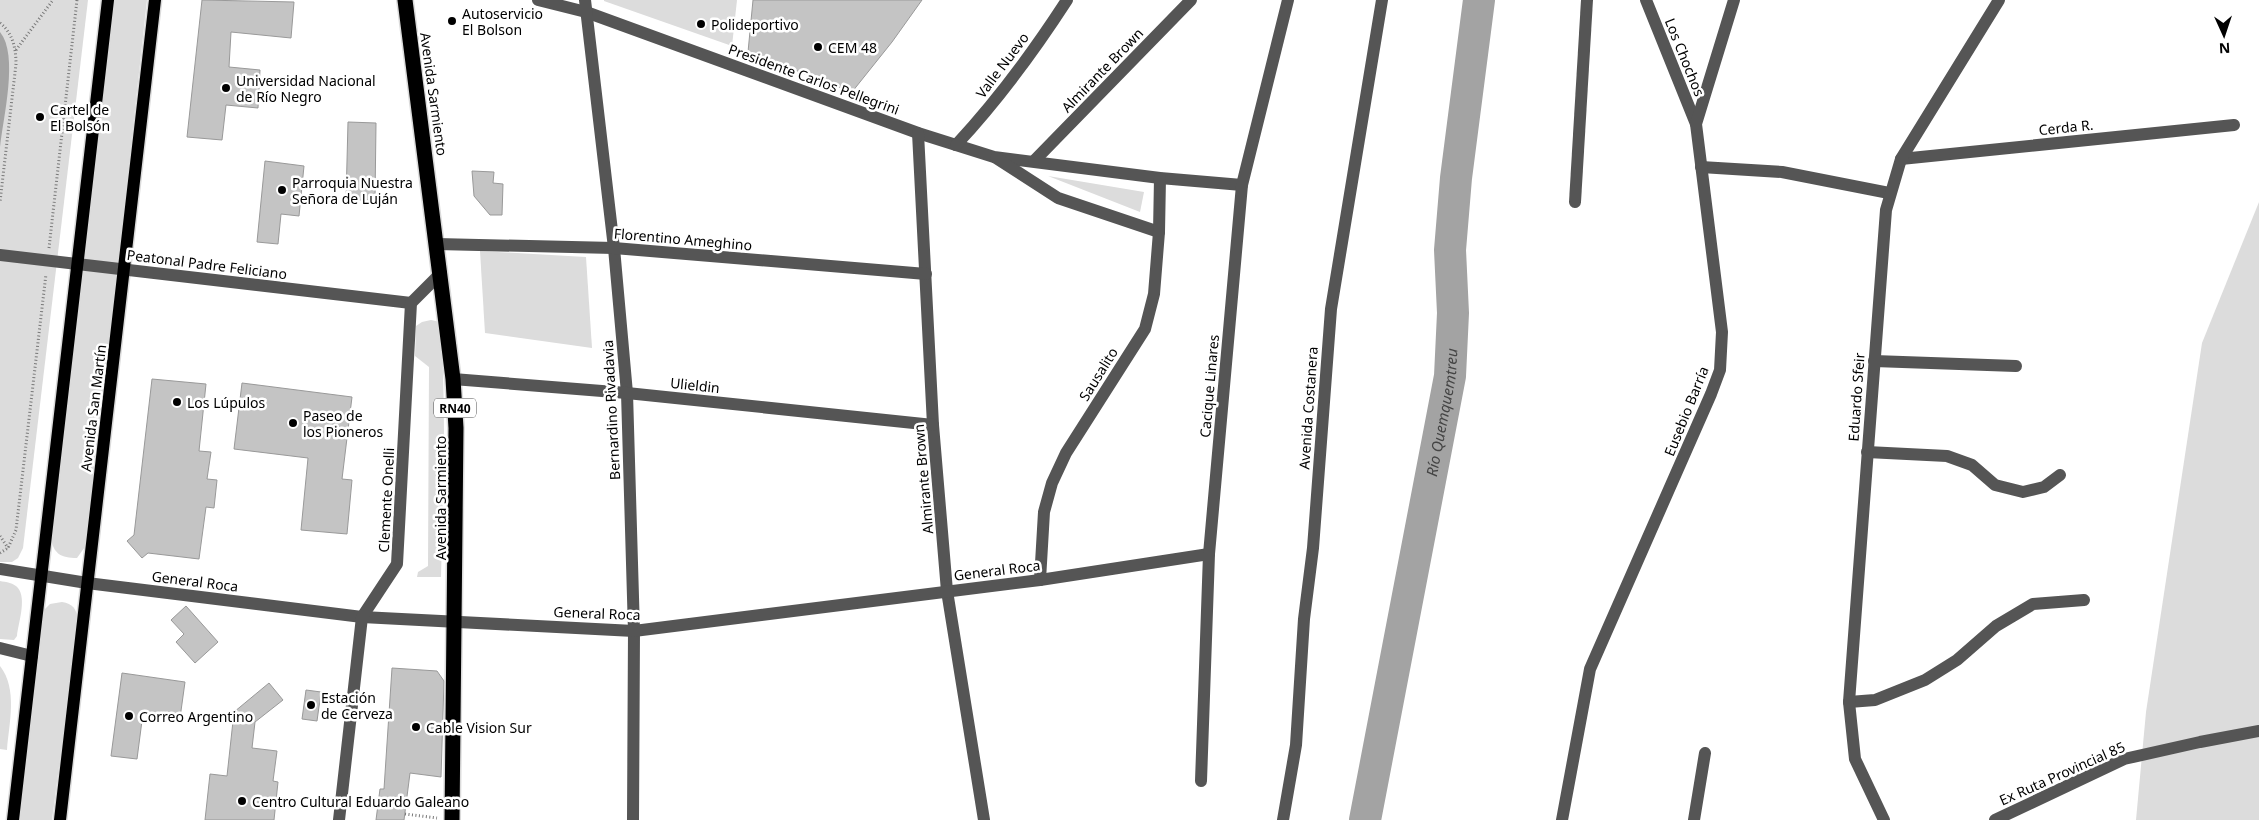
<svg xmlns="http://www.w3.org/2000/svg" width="2259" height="820" font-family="'Noto Sans',sans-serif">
<rect width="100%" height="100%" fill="#fff"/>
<g fill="#dcdcdc">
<path d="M0,0H88L23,548L18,558L12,562H0Z"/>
<path d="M113,0H147L87,544L77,558C61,558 53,554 51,537Z"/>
<path d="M604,0H737L732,46L604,1Z"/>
<path d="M1048,176L1144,192L1140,212Z"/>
<path d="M2259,202V820H2136L2146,712L2202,343Z"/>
<path d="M480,251L586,257L592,348L485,333Z"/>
<path d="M431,320L440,322C447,407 443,492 441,577H417L418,572L428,566L429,367L415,356L416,326L422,322Z"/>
<path d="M0,581C6,582 14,583 18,588C27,599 18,624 17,636L14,640L0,639Z"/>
<path d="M62,602C73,604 76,608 78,620L52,820H20L43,611L50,604Z"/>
<path d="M0,666C18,689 9,723 7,750L0,749Z"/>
</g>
<path fill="#a3a3a3" d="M0,32C19,55 3,118 0,147Z"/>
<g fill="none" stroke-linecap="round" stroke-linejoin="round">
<path stroke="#a3a3a3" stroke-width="32" id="s1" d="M1365,820L1450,376L1453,313L1450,250L1456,178L1479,0"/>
</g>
<g fill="#c4c4c4" stroke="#999">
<path d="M202,0L294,2L291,38L231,32L229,67L260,70L258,108L226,105L222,140L187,137Z"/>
<path d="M753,0H922L892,42L852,92L748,52Z"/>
<path d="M348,122L376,123L375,200H346Z"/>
<path d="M265,161L304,166L299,216L281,214L278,244L257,242Z"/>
<path d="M472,171L494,172L493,183L503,184L502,215H490L474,196Z"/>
<path d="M152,379L206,384L199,451L211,452L207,479L217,480L214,508L206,507L199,559L148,553L142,558L127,541L134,535Z"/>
<path d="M242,383L352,397L342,479L352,480L347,534L301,530L308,458L234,449Z"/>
<path d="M186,606L218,642L195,663L176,642L184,634L171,620Z"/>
<path d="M392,668L437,671L444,681L441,777L410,773L404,820H376L380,789H384Z"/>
<path d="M122,673L185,682L180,718L143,713L137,759L111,756Z"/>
<path d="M269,683L283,700L255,722L252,748L277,751L273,781L278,782L274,820H205L210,774L227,776L234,712Z"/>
<path d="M306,690L321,692L317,721L302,719Z"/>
</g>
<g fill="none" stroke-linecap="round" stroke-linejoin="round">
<g stroke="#dbdbdb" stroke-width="15">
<g id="major">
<path d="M13,820L108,0"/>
<path d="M60,820L155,0"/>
</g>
</g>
<g stroke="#dbdbdb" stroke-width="18">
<path id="highway" d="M405,0L453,379L456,428L452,820"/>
</g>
<g stroke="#777" stroke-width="3" stroke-dasharray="1 2.5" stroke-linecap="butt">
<path d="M0,23C13,33 16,49 16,64L0,202"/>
<path d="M16,50L53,0"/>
<path d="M49,248L77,0"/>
<path d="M0,536L8,548"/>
<path d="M0,553L8,548L16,530L46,274"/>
<path d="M405,814L437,818"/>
</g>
<g stroke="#555" stroke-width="12">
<path d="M538,0L586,12L918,133L994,157L1160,178L1242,185"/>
<path d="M585,0L614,248L627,393L634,631L633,820"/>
<path d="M1646,0L1696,124"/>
<path d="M918,133L933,425L947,591L984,820"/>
<path d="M956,145C997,101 1034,51 1067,0"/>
<path d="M996,158L1058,198L1159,232"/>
<path d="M1901,159L2234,125"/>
<path d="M1034,161L1191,0"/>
<path d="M1701,167L1782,172L1889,193"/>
<path d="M1575,202L1587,0"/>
<path d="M437,244L614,248L926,274"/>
<path d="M0,255L411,303"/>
<path d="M1874,361L2016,366"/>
<path d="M453,379L627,393L933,425"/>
<path d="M1867,452L1947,456L1972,465L1995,485L2023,492L2044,487L2060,475"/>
<path d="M0,569L87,583L362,617L634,631L1040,580L1209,554"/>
<path d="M1040,580L1044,512L1052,483L1066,453L1145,329L1154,294L1159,232L1160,178"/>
<path d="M0,648L32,656"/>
<path d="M1849,702L1875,700L1925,680L1957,660L1996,626L2033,604L2084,600"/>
<path d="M1201,781L1209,554L1242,185L1288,0"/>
<path d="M339,820L362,617L397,564L411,303L441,273"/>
<path d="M1283,820L1296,745L1304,619L1313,548L1331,309L1382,0"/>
<path d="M1562,820L1590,669L1711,394L1720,370L1722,332L1696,124L1734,0"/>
<path d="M1694,820L1705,753"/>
<path d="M1884,820L1855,759L1849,702L1886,210L1901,159L1999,0"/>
<path d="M1995,820L2124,759L2200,742L2259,731"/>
</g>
<use href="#major" stroke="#000" stroke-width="12"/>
<use href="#highway" stroke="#000" stroke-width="15"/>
</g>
<g fill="#000" stroke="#fff" stroke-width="2">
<circle cx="452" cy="21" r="5"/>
<circle cx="701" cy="24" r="5"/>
<circle cx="818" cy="47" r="5"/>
<circle cx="226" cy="88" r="5"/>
<circle cx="40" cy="117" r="5"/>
<circle cx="282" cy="190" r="5"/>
<circle cx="177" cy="402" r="5"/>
<circle cx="293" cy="423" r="5"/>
<circle cx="311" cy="705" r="5"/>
<circle cx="129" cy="716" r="5"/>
<circle cx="416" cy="727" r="5"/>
<circle cx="242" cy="801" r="5"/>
</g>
<g text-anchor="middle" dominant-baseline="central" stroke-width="5" stroke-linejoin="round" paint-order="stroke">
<rect fill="#fff" stroke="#4c4c4c" stroke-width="1" x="434" y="398.5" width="42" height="19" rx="4"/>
<g font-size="12" font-weight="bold" fill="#000">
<text x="455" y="408">RN40</text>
</g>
<g font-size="14" fill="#000" stroke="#fff" text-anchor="start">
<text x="462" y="13">Autoservicio<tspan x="462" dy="16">El Bolson</tspan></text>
<text x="711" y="24">Polideportivo</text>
<text x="828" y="47">CEM 48</text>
<text x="236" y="80">Universidad Nacional<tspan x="236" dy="16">de Río Negro</tspan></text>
<text x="50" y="109">Cartel de<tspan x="50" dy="16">El Bolsón</tspan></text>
<text x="292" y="182">Parroquia Nuestra<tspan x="292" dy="16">Señora de Luján</tspan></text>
<text x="187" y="402">Los Lúpulos</text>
<text x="303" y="415">Paseo de<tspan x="303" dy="16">los Pioneros</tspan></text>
<text x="321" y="697">Estación<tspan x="321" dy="16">de Cerveza</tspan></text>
<text x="139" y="716">Correo Argentino</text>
<text x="426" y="727">Cable Vision Sur</text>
<text x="252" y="801">Centro Cultural Eduardo Galeano</text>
</g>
<g font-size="14" fill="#000" stroke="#fff">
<text transform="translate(1685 57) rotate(68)">Los Chochos</text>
<text transform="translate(1002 65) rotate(-53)">Valle Nuevo</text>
<text transform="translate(1102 70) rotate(-46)">Almirante Brown</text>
<text transform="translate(814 79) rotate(20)">Presidente Carlos Pellegrini</text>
<text transform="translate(434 94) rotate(82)">Avenida Sarmiento</text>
<text transform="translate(2066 127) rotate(-6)">Cerda R.</text>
<text transform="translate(683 239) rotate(5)">Florentino Ameghino</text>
<text transform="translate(207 264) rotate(7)">Peatonal Padre Feliciano</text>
<text transform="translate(1098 374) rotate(-58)">Sausalito</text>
<text transform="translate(695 385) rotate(6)">Ulieldin</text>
<text transform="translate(1209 386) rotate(-85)">Cacique Linares</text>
<text transform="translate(1856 397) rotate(-86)">Eduardo Sfeir</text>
<text transform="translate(93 408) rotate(-83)">Avenida San Martín</text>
<text transform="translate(1308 408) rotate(-86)">Avenida Costanera</text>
<text transform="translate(611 410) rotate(-93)">Bernardino Rivadavia</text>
<text transform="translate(1686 411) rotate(-68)">Eusebio Barría</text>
<text transform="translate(923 479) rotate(-95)">Almirante Brown</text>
<text transform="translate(440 498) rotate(-90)">Avenida Sarmiento</text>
<text transform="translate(386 500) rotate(-87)">Clemente Onelli</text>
<text transform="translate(997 570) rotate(-7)">General Roca</text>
<text transform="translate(195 581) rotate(7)">General Roca</text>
<text transform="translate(597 613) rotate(2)">General Roca</text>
<text transform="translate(2062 773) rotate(-24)">Ex Ruta Provincial 85</text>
</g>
<g font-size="15" font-style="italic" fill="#444" stroke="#fff">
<text stroke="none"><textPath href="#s1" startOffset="415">Río Quemquemtreu</textPath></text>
</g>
</g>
<g transform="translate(2224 35) rotate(177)" stroke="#ffffff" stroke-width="4" paint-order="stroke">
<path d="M0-4L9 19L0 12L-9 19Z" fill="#000000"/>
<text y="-8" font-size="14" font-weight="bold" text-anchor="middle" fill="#000000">N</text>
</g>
</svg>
